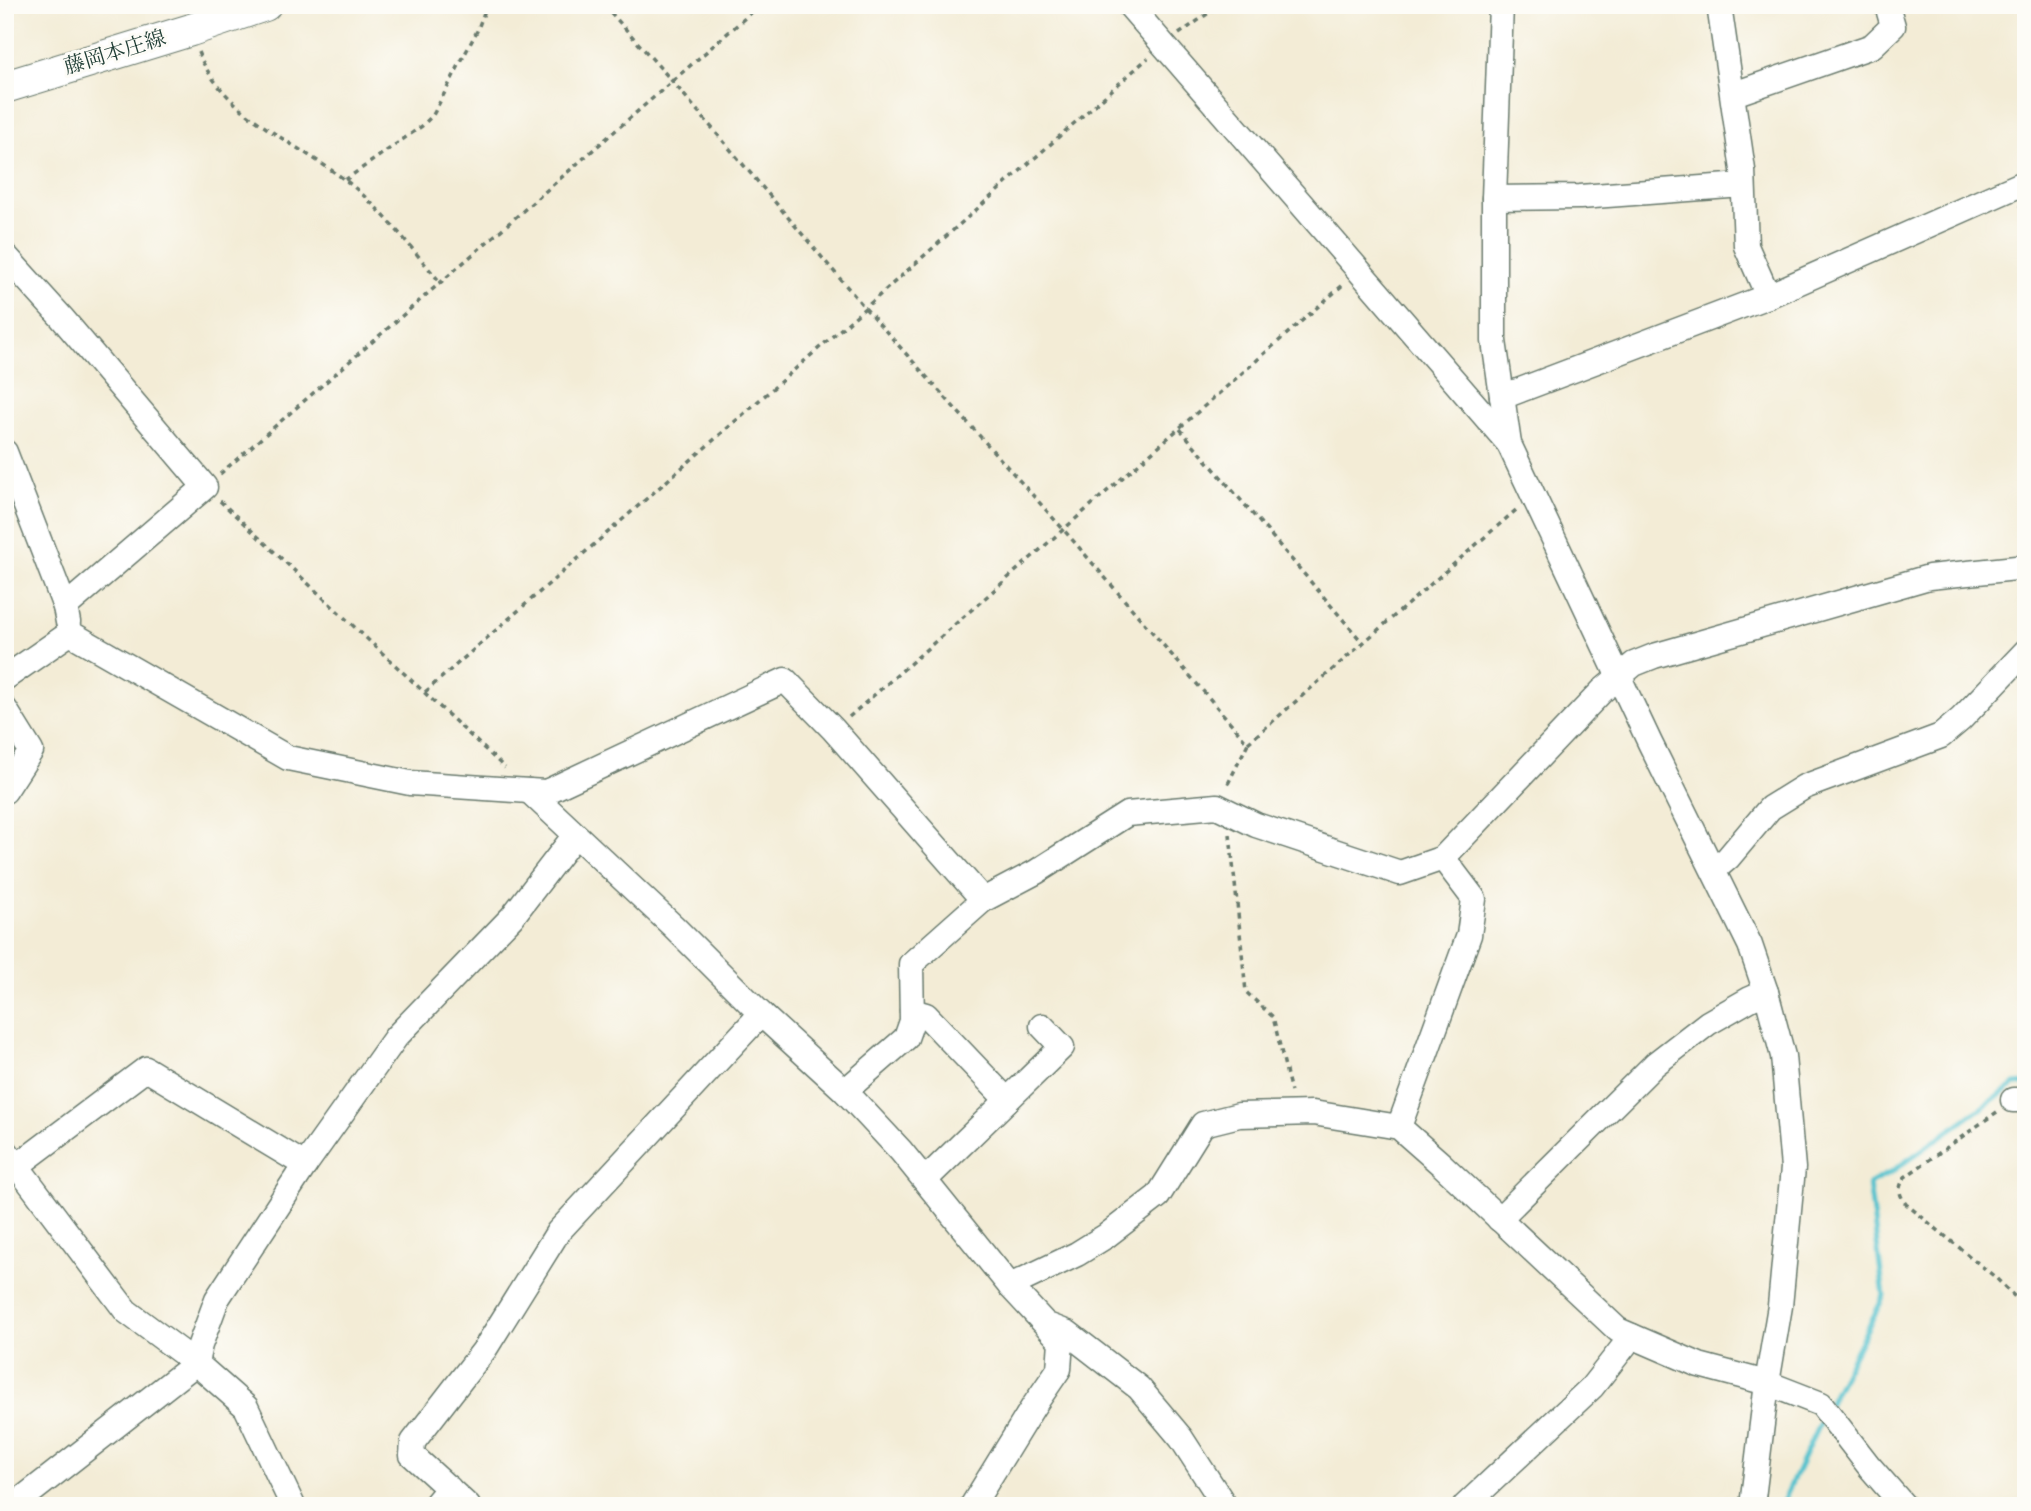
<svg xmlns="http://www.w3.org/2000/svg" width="2031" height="1511" font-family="'Libre Bodoni','Noto Serif JP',serif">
<rect width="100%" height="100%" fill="#fdfcf7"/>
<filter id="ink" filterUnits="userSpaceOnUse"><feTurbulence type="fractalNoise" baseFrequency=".0143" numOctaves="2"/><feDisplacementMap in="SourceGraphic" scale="14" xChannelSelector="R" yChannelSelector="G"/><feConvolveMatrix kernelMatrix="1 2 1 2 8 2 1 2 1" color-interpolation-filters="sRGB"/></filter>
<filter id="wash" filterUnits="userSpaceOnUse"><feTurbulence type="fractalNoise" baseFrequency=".00686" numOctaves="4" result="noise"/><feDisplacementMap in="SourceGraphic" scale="28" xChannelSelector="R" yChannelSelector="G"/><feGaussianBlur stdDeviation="1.57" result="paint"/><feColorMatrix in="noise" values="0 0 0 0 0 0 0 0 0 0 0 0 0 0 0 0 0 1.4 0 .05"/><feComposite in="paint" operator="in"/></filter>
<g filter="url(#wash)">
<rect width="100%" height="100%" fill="#f3ecd6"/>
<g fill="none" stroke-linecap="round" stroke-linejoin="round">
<g stroke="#55c2ce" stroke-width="5">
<path d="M1829,1403L1884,1296L1869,1184L1891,1172L2015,1084L2026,1083"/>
<path d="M1781,1506L1822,1418"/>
</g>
</g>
</g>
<g filter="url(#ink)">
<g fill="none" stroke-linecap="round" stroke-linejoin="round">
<g stroke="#697a6d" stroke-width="27">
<g id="minor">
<path d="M1129,5L1509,444"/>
<path d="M1501,5L1494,198V341L1509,444L1650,743L1750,945L1766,992L1783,1056L1793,1168L1780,1306L1767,1383L1752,1506"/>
<path d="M1719,5L1743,170L1746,246L1768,296"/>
<path d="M1734,94L1872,46L1893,26L1887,5"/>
<path d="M1494,198L1580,197L1743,185"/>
<path d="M5,255L62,318L205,487L65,607"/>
<path d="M1502,397L1768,296L2026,182"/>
<path d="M5,452L65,607L68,622"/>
<path d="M70,633L288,758L410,783L529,791L546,792L785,680L833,729L983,900"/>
<path d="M5,678L70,633"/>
<path d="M5,709L31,751L5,791"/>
<path d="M529,791L673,926L761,1014L845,1091L901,1151L1010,1286L1061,1341L1059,1369L1033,1407L972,1506"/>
<path d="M1714,870L1728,858L1770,808L1804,787L1941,736L1961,719L2026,651"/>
<path d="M912,1011L926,1015L1007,1100"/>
<path d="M845,1091L906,1038L912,1021L911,964L983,900L1036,872L1127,814L1217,806L1256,825L1400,873L1443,858L1602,691L1634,664L1654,656L1929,577L2026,567"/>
<path d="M2013,1100H2026"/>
<path d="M1399,1127L1469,935L1474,899L1443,858"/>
<path d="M5,1150L126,1311L196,1363L246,1407L293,1506"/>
<path d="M17,1166L146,1069L305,1165"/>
<path d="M925,1180L1062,1047L1042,1026"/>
<path d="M1499,1219L1655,1064L1708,1023L1750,999L1766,992"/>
<path d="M1010,1286L1077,1254L1106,1236L1158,1196L1203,1124L1239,1115L1313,1113L1399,1127L1441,1164L1618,1330L1699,1365L1767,1383L1821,1404L1869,1466L1904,1506"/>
<path d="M1050,1326L1068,1333L1139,1388L1181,1438L1225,1506"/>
<path d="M13,1506L196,1363L200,1345L217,1299L305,1165L396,1037L512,917L575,835"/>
<path d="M434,1506L449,1488"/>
<path d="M468,1506L412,1455L413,1442L485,1349L558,1232L761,1014"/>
<path d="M1465,1506L1592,1387L1632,1336"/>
</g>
</g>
<g stroke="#697a6d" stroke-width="34">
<path id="major" d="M5,87L191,30L265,5"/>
</g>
<g stroke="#697a6d" stroke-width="3.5" stroke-dasharray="5 5" stroke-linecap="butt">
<path d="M604,5L673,82L865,308L1063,529L1248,743L1226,788"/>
<path d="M1179,34L1220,5"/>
<path d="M198,52C224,115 294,141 345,180C382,208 410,247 440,282"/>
<path d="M345,180L422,126L433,115L477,31L487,5"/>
<path d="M2020,205L2026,220"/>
<path d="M1180,429L1363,643"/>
<path d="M220,474L760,5"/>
<path d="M220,501L505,768"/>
<path d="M425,692L865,308L1148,58"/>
<path d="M849,717L1344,284"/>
<path d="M1248,743L1516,510"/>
<path d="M1230,834L1246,992L1273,1017L1291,1092"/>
<path d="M1997,1112L1905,1177C1898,1188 1898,1193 1906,1204L1995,1277L2026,1308"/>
</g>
<use href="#minor" stroke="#fff" stroke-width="24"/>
<use href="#major" stroke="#fff" stroke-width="32"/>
</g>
</g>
<g text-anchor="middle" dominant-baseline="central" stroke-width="6" stroke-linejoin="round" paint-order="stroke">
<g font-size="21" fill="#1f3d34" stroke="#fdfcf7">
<text transform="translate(115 53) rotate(-17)">藤岡本庄線</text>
</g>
</g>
<rect width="2031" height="1511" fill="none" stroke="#fdfcf7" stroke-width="28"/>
</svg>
